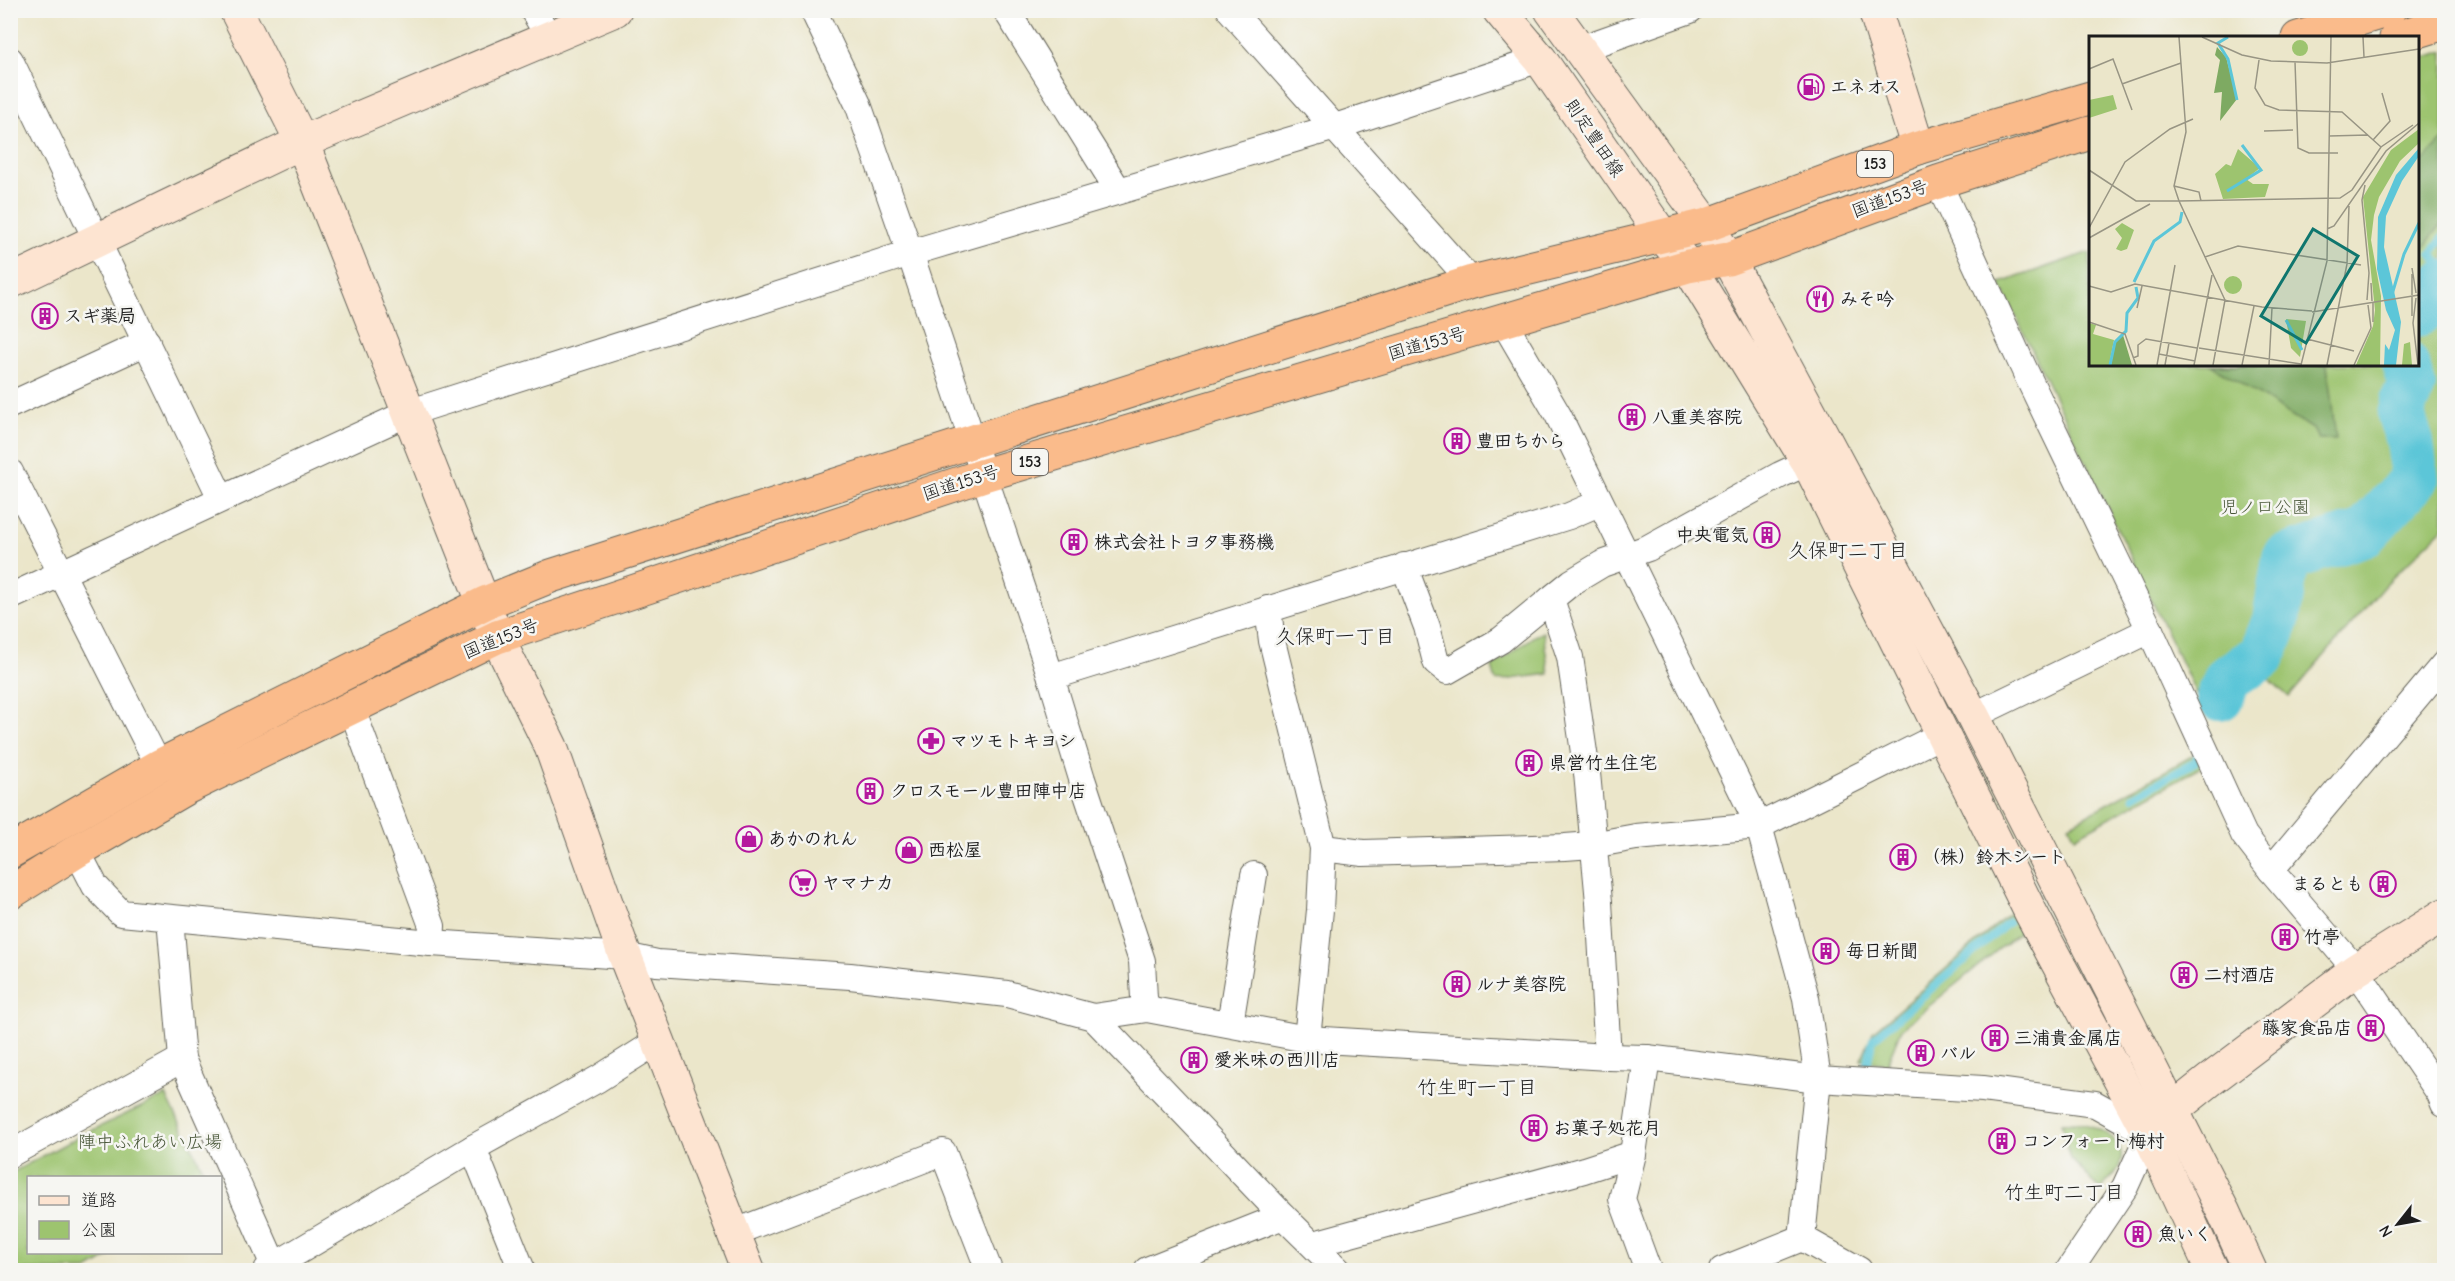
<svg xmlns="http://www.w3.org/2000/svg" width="2455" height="1281" font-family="'Comic Neue','Klee One',sans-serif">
<rect width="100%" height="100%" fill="#f6f6f2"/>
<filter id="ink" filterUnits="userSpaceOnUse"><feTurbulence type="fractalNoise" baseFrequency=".0167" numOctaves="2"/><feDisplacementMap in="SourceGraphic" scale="12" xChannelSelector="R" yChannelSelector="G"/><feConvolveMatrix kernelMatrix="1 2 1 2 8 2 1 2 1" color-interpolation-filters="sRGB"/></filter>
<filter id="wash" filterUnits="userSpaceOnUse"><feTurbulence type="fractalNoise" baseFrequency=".008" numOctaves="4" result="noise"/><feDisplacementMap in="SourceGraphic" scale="24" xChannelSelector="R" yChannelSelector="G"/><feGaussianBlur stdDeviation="1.35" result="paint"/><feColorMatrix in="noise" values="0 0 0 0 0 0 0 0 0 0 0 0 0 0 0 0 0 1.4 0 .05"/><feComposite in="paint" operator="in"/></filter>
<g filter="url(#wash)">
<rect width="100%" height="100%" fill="#ebe6ca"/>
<g fill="#9dc46f" stroke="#5c7046" stroke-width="1.5">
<path d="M2444,51V527L2385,585L2289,697L2268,678L2203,708L2000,283L2090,252V364H2418V60Z"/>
<path d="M1543,632L1549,674L1496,681L1492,667L1534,636Z"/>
<path d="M2199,752L2205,765L2075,837L2069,825Z"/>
<path d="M2022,903L2032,922L1901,1029L1887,1064L1861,1060L1873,1032Z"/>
<path d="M166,1095L207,1177L28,1178V1252L116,1253L87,1270H11V1173L76,1138Z"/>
<path d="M2075,1122C2098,1125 2135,1143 2116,1172C2112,1178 2105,1184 2100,1189L2071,1159L2061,1123Z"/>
</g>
<g fill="#7eaa62" stroke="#4d633f" stroke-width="1.5">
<path d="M2444,139V221L2424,247L2418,248V166Z"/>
<path d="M2211,365H2327L2336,439H2318L2313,429Z"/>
</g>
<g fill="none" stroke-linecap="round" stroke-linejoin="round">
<g stroke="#5cc6d8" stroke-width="8">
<path d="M2444,237L2431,254L2444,268"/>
<path d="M2213,715L2220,697"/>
<path d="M2134,796L2195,762L2199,752"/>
<path d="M1866,1069L1873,1039L2009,922"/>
</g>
<g stroke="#5cc6d8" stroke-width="48">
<path d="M2418,313L2434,302L2444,284"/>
<path d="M2220,697L2228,678L2262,656L2276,620L2286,558L2364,533L2415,479L2410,442L2401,415L2404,402L2412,385L2405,364"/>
</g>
</g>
</g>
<g filter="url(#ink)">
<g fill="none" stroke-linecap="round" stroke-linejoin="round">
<g stroke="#646359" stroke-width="28">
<g id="street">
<path d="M533,10L549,37"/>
<path d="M813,10L858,104L910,253L1051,677L1082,779L1142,961L1144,998L1147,1009"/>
<path d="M1006,10L1118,190"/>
<path d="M1230,10L1472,282"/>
<path d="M1580,49L1690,10"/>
<path d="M10,60L221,498"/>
<path d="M1938,182L2025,371L2150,630L2244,835L2271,870L2356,970L2440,1094L2444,1104"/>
<path d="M1503,321L1558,415L1759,826L1806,998L1818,1079L1802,1238"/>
<path d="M10,405L147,342"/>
<path d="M10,472L159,766"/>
<path d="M1404,566L1427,627L1436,662L1447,671L1501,640L1551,599"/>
<path d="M10,597L408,413L910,253L1335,127L1540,59"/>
<path d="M1268,609L1272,641L1323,848L1320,910L1307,1039"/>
<path d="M1051,677L1569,516L1599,503"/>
<path d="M352,709L432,926L431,943"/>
<path d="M1973,716L2150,630"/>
<path d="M1323,848L1363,853L1565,847L1592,845L1636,837L1759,826L1943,734"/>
<path d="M77,851L95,886L121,913L431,943L625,956L657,963L850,976L1007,994L1093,1017L1147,1009L1307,1039L1608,1057L1647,1058L1818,1079L1983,1089L2095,1104L2149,1134L2125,1187L2069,1270"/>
<path d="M2271,870L2444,664"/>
<path d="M170,918L182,1059L276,1270"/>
<path d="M1093,1017L1283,1216L1338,1270"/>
<path d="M1230,1024L1254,875"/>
<path d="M1608,1057L1599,902L1587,773L1570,657L1551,599L1572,582L1602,564L1648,548L1780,475L1808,462"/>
<path d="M1647,1058L1633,1154L1622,1199L1648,1270"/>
<path d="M473,1148L522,1270"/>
<path d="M10,1154L182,1059"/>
<path d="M733,1233L943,1152L989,1270"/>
<path d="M1802,1238L1859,1270"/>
<path d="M1314,1244L1584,1170L1633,1154"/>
<path d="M267,1270L473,1148L598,1079L658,1041"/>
<path d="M1147,1270L1283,1216"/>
<path d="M1722,1270L1802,1238"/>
</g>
</g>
<g stroke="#646359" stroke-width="35">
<g id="secondary">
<path d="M236,10L302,142L497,637L551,747L625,956L748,1270"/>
<path d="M1499,10L1540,59L1661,234L1688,266L1808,462L2031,913L2149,1134L2212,1270"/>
<path d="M1551,10L1707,225L1728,259L1973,716L2224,1213L2250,1270"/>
<path d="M1875,10L1918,148"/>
<path d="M10,282L302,142L615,10"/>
<path d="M2157,1126L2171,1111L2210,1080L2356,970L2444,915"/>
</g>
</g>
<g stroke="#646359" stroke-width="35">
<g id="highway">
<path d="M2298,38L2389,10"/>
<path d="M2396,38L2444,23"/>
<path d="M10,852L159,766L485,603L551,576L1472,282L1707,225L1918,148L2090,98"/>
<path d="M10,893L77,851L184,789L497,637L984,475L1688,266L1728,259L1938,182L2090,133"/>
</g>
</g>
<use href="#street" stroke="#fff" stroke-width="26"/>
<use href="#secondary" stroke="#fde4d1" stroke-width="33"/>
<use href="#highway" stroke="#fabb8b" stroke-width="33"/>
</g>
</g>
<defs>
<g id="fuel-ring" transform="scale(1.35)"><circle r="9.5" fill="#f6f6f2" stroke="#b5179e" stroke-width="1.5"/><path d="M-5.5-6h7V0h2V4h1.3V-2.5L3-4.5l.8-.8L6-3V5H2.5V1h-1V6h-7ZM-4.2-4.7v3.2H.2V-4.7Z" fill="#b5179e"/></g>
<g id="restaurant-ring" transform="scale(1.35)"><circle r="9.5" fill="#f6f6f2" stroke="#b5179e" stroke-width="1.5"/><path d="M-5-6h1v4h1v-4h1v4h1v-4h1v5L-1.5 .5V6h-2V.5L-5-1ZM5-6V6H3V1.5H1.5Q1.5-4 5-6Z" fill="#b5179e"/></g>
<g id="building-ring" transform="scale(1.35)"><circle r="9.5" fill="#f6f6f2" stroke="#b5179e" stroke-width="1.5"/><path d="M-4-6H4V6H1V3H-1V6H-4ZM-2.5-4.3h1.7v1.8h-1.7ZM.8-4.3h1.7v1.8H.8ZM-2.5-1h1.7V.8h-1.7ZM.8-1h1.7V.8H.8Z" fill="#b5179e"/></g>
<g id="pharmacy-ring" transform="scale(1.35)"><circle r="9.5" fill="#f6f6f2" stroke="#b5179e" stroke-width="1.5"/><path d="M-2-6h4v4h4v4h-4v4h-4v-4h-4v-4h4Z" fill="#b5179e"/></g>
<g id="shop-ring" transform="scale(1.35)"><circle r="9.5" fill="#f6f6f2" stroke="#b5179e" stroke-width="1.5"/><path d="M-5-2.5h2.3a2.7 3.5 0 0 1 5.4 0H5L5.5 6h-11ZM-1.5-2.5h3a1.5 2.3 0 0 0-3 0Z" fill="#b5179e"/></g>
<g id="supermarket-ring" transform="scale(1.35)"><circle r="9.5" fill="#f6f6f2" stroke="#b5179e" stroke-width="1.5"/><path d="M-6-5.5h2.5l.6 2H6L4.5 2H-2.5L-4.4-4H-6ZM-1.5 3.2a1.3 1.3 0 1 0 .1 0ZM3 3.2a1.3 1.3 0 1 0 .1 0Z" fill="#b5179e"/></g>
</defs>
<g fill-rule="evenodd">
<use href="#fuel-ring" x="1811" y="87"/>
<use href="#restaurant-ring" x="1820" y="299"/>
<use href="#building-ring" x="45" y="316"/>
<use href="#building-ring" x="1632" y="417"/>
<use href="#building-ring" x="1457" y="441"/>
<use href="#building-ring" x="1767" y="535"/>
<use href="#building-ring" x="1074" y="542"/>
<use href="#pharmacy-ring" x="931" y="741"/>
<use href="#building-ring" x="1529" y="763"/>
<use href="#building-ring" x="870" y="791"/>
<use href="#shop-ring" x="749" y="839"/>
<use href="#shop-ring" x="909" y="850"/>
<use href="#building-ring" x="1903" y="857"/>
<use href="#supermarket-ring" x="803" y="883"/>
<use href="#building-ring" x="2383" y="884"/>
<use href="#building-ring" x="2285" y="937"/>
<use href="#building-ring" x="1826" y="951"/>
<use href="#building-ring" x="2184" y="975"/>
<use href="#building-ring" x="1457" y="984"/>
<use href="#building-ring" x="2371" y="1028"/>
<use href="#building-ring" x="1995" y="1038"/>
<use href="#building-ring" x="1921" y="1053"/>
<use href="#building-ring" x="1194" y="1060"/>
<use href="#building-ring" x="1534" y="1128"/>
<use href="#building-ring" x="2002" y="1141"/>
<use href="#building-ring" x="2138" y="1234"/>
</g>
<g text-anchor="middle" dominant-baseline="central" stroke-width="5" stroke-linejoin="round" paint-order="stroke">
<g fill="#f6f6f2" stroke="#5d5d5c" stroke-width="1.5">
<rect x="1857" y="151" width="36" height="26" rx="4.5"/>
<rect x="1012" y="449" width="36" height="26" rx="4.5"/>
</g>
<g font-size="16" font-weight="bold" fill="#1c1c1c">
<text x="1875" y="164">153</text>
<text x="1030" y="462">153</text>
</g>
<g font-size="18" font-weight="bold" fill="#1c1c1c" stroke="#f6f6f2" text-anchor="start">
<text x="1830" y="87">エネオス</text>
<text x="1840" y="299">みそ吟</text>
<text x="64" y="316">スギ薬局</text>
<text x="1652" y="417">八重美容院</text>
<text x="1476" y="441">豊田ちから</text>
<text x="1748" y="535" text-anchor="end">中央電気</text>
<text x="1094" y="542">株式会社トヨタ事務機</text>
<text x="950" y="741">マツモトキヨシ</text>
<text x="1549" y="763">県営竹生住宅</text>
<text x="890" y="791">クロスモール豊田陣中店</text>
<text x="768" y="839">あかのれん</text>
<text x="928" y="850">西松屋</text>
<text x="1922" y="857">（株）鈴木シート</text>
<text x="822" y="883">ヤマナカ</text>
<text x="2364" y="884" text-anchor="end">まるとも</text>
<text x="2304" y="937">竹亭</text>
<text x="1846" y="951">毎日新聞</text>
<text x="2204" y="975">二村酒店</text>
<text x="1476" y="984">ルナ美容院</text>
<text x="2352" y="1028" text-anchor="end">藤家食品店</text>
<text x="2014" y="1038">三浦貴金属店</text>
<text x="1940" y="1053">バル</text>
<text x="1214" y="1060">愛米味の西川店</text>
<text x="1553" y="1128">お菓子処花月</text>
<text x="2022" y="1141">コンフォート梅村</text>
<text x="2158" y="1234">魚いく</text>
</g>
<g font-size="18" fill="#1c1c1c" stroke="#f6f6f2">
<text transform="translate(1594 138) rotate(56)">則定豊田線</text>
<text transform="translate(1890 199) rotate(-20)">国道153号</text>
<text transform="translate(1427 344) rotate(-16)">国道153号</text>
<text transform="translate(961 483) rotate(-18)">国道153号</text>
<text transform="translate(501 639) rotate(-22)">国道153号</text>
</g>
<g font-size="18" fill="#495739" stroke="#f6f6f2">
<text x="2265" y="507">児ノ口公園</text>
<text x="150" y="1142">陣中ふれあい広場</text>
</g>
<g font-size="20" fill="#1c1c1c" stroke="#f6f6f2">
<text x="1848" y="550">久保町二丁目</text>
<text x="1335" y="636">久保町一丁目</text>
<text x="1477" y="1087">竹生町一丁目</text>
<text x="2064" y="1192">竹生町二丁目</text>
</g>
</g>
<g transform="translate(2089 36)">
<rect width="330" height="330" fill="#ebe6ca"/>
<path d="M203 12a8 8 0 1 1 16 0a8 8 0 1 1-16 0ZM24,59L28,73L0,82V64ZM330,93V107L311,125L290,161L285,179L282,204L292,260L291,329H267L284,290L286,274L274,161L302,114ZM149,113L171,132L157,143L164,148H180L176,161L134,163L126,138L137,128L142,130ZM33,187L45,194L38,213L32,215L27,213L33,202L26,193ZM135 249a9 9 0 1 1 18 0a9 9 0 1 1-18 0ZM197,283L217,285L211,321L202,312ZM0,287L7,289L4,298L25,304L20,329H0ZM321,306L323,329H313L315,308Z" fill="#9dc46f"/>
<path d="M128,11L137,21L148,63L131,85L133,56L125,57L131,24L126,19ZM34,299L43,329H22L26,306Z" fill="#7eaa62"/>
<path d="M330,112V120L313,145L297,180L295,211L312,286L307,329H295L296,308L300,314L306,294L297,274L288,233L289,181L307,139Z" fill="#5cc6d8"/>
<path fill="none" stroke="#5cc6d8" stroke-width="3" d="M139,1L129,7L139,23L148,64M138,155L172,134L153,109M45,246L65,205L91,186L93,176M302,262L315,218L330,187M197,284L213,314M21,329L26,306L37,295L38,277L49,262L47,251"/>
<path fill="none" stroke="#989584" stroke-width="1.5" d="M90,1L97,96L85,150L90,165L251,162L263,154L292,111L324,89M113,1L153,19L182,25L238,27L330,13M274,1L275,21M170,24L166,52L176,69L190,74L253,76L292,111M206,26L209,112L220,117H249M0,33L24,23L43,74M33,48L92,27M175,95L204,94M240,100L279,99M284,104L301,85L293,57M0,134L47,165H90L136,264L124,329M276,149L273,164L280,237L278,264M85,150L110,156L112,165M0,192L36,126L81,93L104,83M238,193L245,190L297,115L330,87M0,202L61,168M116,221L149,210L272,229M323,232L327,257M282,247L283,265M0,250L22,256L46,248L173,271L223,275M323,259V238M323,261V280M327,262L324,287L329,329M48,272L53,250M223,276L330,259M0,286L36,298L47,329M284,286V267M218,303L265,315M110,312L212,328M70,318L106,325M44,322L49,320V309L57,303L108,312M68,329L86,229M76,329L80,307M105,329L123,239M153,329L165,270M180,329L183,272M212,329L238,225L242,1M238,329L258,228L260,170M265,329L282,292L279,269"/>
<path fill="#0f766e" fill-opacity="0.15" stroke="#0f766e" stroke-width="3" d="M224,193L269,220L217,307L172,280Z"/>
<rect width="330" height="330" fill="none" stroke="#1c1c1c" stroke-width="3"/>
</g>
<rect width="2455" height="1281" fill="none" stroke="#f6f6f2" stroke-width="36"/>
<rect x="27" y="1176" width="195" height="78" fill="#f6f6f2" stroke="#9f9f9c" stroke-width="1.5"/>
<rect x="39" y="1196" width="30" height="9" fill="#fde4d1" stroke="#9f9f9c" stroke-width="1.5"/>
<text x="81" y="1206" font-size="18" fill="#1c1c1c">道路</text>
<rect x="39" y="1221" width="30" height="18" fill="#9dc46f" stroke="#9f9f9c" stroke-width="1.5"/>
<text x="81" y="1236" font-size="18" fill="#1c1c1c">公園</text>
<g transform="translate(2398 1224) rotate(239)" stroke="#f6f6f2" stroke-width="4.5" paint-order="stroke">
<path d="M0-4.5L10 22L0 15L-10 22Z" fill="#1c1c1c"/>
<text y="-9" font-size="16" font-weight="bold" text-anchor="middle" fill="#1c1c1c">N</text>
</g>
</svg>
